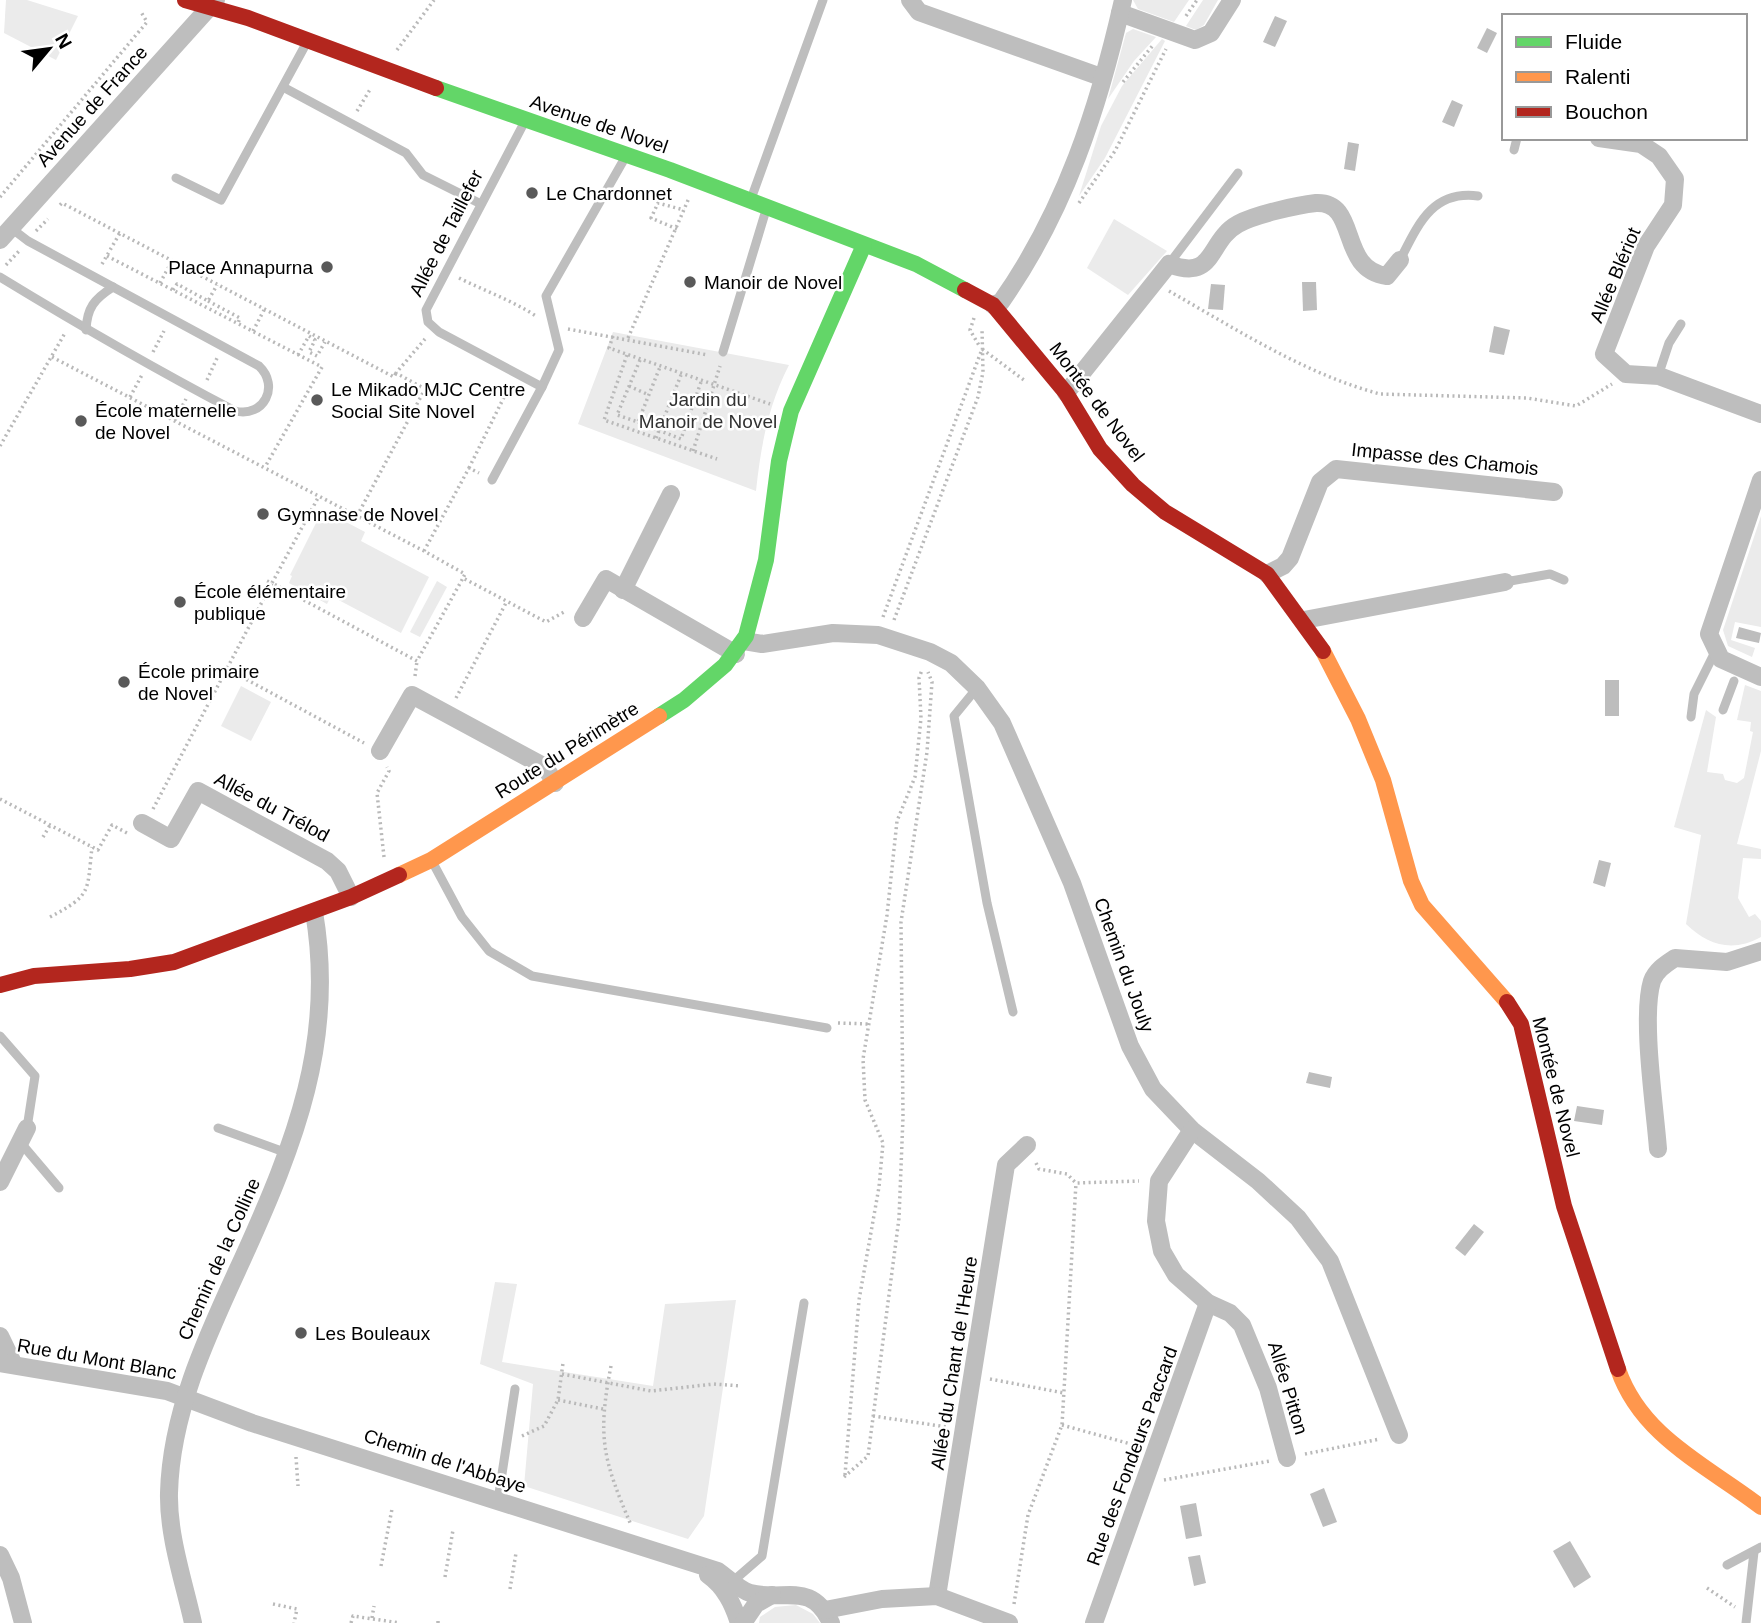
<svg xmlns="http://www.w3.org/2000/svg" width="1761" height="1623" font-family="Helvetica,sans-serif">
<rect width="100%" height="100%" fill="#fff"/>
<g fill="#ebebeb">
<path d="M6,0H27L78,16L56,60L4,33Z"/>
<path d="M1133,0H1189L1174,22L1138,9Z"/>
<path d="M1203,0H1218L1204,25L1196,30L1186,26Z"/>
<path d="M1133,29L1156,37L1134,61L1108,99L1126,33Z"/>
<path d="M1162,39L1165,41L1105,158L1079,196L1101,126L1122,86Z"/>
<path d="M1114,219L1167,251L1128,295L1087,268Z"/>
<path d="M613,332L789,365C768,406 761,445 756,491L578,424Z"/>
<path d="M327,512L365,532L361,541L429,577L401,633L331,596L327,604L289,583L292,576L290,575L318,519L322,521Z"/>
<path d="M1761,516V627L1735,622L1731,640L1755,648L1752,657L1728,646L1723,630Z"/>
<path d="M437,581L447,587L420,637L410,632Z"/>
<path d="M1745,685L1761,691V751L1737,844L1761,849V859L1743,858L1738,898L1749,917L1755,914L1761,921V937C1732,953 1708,945 1686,924L1701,835L1674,827L1706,710L1716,717L1707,772L1723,774L1725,780L1737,783L1744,778L1753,732L1750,731L1751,722L1737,720Z"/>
<path d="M241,686L271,702L251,741L221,726Z"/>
<path d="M495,1282L517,1284L502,1362L653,1386L665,1304L736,1300L704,1516L688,1539L524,1486L533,1384L480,1364Z"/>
<path d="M796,1605L813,1614L820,1623H759L760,1617L775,1607Z"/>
</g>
<g fill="#bdbdbd">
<path d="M1275,16L1287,21L1275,47L1263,42Z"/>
<path d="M1487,28L1497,33L1487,53L1477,48Z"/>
<path d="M1452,100L1463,105L1454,127L1442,122Z"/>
<path d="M1348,142L1359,144L1355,171L1344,169Z"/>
<path d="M1302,282H1316L1317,310L1303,311Z"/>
<path d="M1211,284L1225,285L1223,310L1208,309Z"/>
<path d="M1494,326L1510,330L1504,355L1489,352Z"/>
<path d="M1739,627L1761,633L1759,643L1736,638Z"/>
<rect x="1605" y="680" width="14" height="36"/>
<path d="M1599,860L1611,863L1605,887L1593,883Z"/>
<path d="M1309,1072L1332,1077L1330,1088L1306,1083Z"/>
<path d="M1577,1106L1604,1110L1602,1125L1574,1121Z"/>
<path d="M1474,1224L1484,1232L1465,1256L1455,1248Z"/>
<path d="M1324,1488L1337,1522L1323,1527L1310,1494Z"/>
<path d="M1196,1503L1202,1536L1186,1539L1180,1506Z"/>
<path d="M1570,1541L1591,1577L1574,1588L1553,1551Z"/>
<path d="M1200,1555L1206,1583L1194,1586L1188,1557Z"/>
</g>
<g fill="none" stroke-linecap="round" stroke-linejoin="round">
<g stroke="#b9b9b9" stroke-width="3.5" stroke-dasharray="2 3.5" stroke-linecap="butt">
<path d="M1186,16L1197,0"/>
<path d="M397,50L434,0"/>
<path d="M1123,82L1154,44"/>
<path d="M357,111L371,88"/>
<path d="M0,197L147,22L141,12"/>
<path d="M1079,203L1115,151L1166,49"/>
<path d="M60,205L62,203L394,377L396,373"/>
<path d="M677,229L651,218L658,203L684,210"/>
<path d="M36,231L48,219"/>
<path d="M107,256L322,367L265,467"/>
<path d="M102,264L120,233"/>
<path d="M6,265L20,250"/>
<path d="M459,278C485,291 511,300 536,316"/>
<path d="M160,283L172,261"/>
<path d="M173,290L177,284L208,301L217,285"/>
<path d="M1169,291C1236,329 1305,374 1380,394L1527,398L1576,406L1612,384"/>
<path d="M208,301L240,318L238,323"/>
<path d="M974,318L970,330L980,347"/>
<path d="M568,329L708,355"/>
<path d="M253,331L264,310"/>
<path d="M613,336L609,348L770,404"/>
<path d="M628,338L689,198"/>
<path d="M153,352L164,331"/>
<path d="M298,355L309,336L315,340L309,352L317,356L325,342"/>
<path d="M627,355L604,420L717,459"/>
<path d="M52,357L424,551L465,574L463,578L546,622L564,612"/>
<path d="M640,360L617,415L638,422L660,367"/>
<path d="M207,380L217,358"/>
<path d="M629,386L649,395"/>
<path d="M130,397L142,375"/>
<path d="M175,420L186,399"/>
<path d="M638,422L681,439L701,382"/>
<path d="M656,438L681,375"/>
<path d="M0,446L65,333"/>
<path d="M693,451L720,366"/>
<path d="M469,468L510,385"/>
<path d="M357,516L425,389L396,373L425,339"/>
<path d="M424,551L469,468L479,473"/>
<path d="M267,581L272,583L319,496"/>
<path d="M883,617L982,349L1024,380"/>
<path d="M894,620L978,397L983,372L982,329"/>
<path d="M227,669L364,743"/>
<path d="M415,676L417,661"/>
<path d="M456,698L507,601"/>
<path d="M0,799L98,850L112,825L127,833"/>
<path d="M153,809L272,583L417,661L463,578"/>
<path d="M43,837L50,825"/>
<path d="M384,857L377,793L389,771L387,767"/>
<path d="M50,917C92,895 87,892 92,847"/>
<path d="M838,1023L869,1024"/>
<path d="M1036,1163L1039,1169L1067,1174L1076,1183L1139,1181"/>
<path d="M611,1366C597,1438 603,1459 631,1525"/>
<path d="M562,1374L651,1391L714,1384L741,1386"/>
<path d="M990,1379L1064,1393"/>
<path d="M558,1400L603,1409"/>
<path d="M873,1416L947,1427"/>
<path d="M1062,1425L1138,1446"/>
<path d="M522,1436L544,1426L558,1400L563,1363"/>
<path d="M1305,1454L1380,1439"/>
<path d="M296,1457L298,1486"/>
<path d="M845,1475L859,1300L879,1187L883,1143L865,1100L863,1059L887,915L897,821L915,777L921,718L919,678L922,670"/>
<path d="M844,1477L868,1456L899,1218L903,1117L901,922L927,752L932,682L928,672"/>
<path d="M1164,1480L1270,1461"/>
<path d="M381,1566L392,1509"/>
<path d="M445,1577L453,1530"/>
<path d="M1707,1588L1735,1607"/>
<path d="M510,1589L516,1553"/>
<path d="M273,1604L297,1609L294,1623"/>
<path d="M1014,1604L1028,1515L1062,1425L1076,1183"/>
<path d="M372,1618L374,1606"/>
<path d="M351,1623L353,1616L400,1623"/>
<path d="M438,1623V1618"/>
</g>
<g stroke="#bebebe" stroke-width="9">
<path d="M283,87L406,153L423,175L481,204"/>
<path d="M1514,150L1517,138"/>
<path d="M176,178L221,200L307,42"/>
<path d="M751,199L823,0"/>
<path d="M1400,260C1418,225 1432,190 1478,196"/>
<path d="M1169,264L1238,173"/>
<path d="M0,277C77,324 155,369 235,411C264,418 280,386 259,366L28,241L11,228"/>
<path d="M86,330C87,308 94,299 113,287"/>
<path d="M723,352L766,210"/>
<path d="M1661,367L1669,343L1681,324"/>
<path d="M542,387L559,350L546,296L626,156"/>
<path d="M492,480L542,387L439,332L428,322L426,310L524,123"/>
<path d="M1505,582L1550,574L1564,580"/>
<path d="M977,688L954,716L987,903L1013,1012"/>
<path d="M1723,710L1734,681"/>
<path d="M1691,717L1694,694L1715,652"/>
<path d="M432,861L462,917L489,951L532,976L827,1028"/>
<path d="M0,1036L35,1076L27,1128"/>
<path d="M218,1128L287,1153"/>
<path d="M20,1142L59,1188"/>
<path d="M498,1500L515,1389"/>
<path d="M1727,1565L1761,1547"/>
<path d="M732,1582L762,1556L804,1303"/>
<path d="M1746,1623L1754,1552"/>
</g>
<g stroke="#bebebe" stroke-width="18">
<path d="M910,0L919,12L1101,77"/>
<path d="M1120,13L1195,40L1211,33L1232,0"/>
<path d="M1599,138L1641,144L1659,156L1675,179L1673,205L1646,246L1604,354L1626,374L1659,376L1761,414"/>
<path d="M0,240L216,0"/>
<path d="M993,305L1001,302C1065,211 1099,107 1123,0"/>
<path d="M1066,393L1169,264C1216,282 1207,241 1238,224C1254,215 1297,205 1316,203C1360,201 1337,269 1387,276L1400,260"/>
<path d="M1761,480L1709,634L1721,659L1761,677"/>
<path d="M1267,574L1283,566L1290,558L1320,482L1336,469L1554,492"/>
<path d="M623,590L671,494"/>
<path d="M583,618L606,579L736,654"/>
<path d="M1304,620L1505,582"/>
<path d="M744,641L762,644L833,633L878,635L930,652L951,663L977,688L1002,723L1072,883L1130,1046L1153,1089L1192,1130L1258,1181L1298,1218L1330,1261L1399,1435"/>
<path d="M380,751L412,695L545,767L555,783"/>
<path d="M142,823L171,839L198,791L327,861L338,871L351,897"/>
<path d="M1192,1130L1159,1181L1156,1221L1162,1251L1176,1275L1208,1303L1230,1313L1242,1325L1268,1388L1287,1458"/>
<path d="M1658,1149C1655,1108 1641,1017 1652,981C1656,970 1666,964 1675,958L1727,962L1761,951"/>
<path d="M0,1182L27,1128"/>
<path d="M0,1336L14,1365"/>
<path d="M0,1363L167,1391L252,1423L718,1571C728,1578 739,1590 750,1593C785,1602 811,1580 831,1623"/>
<path d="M0,1555L11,1578L23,1623"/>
<path d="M708,1575C725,1587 733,1604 739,1623"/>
<path d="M937,1596L1006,1165L1027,1145"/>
<path d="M825,1610L882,1599L937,1596L1009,1623"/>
<path d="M193,1623C184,1582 168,1536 169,1493C171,1410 209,1332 243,1258C295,1143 336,1040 314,912"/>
<path d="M743,1623L756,1604L772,1595"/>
<path d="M1094,1623L1208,1303"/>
</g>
<g stroke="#63d668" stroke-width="16">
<path d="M436,88L670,170L916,264L965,290"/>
<path d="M659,716L684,700L725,665L746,636L766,560L779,461L791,411L864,245"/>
</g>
<g stroke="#ff974d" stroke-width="16">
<path d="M1323,651L1358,719L1383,780L1411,881L1422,905L1507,1002"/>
<path d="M399,875L431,860L659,716"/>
<path d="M1618,1369C1641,1437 1708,1466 1761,1507"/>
</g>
<g stroke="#b3261e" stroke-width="16">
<path d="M185,0L248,18L436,88"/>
<path d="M965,290L993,305L1066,393L1100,449L1133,485L1165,512L1267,574L1323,651"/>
<path d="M0,985L34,976L130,969L174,962L351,897L399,875"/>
<path d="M1507,1002L1521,1024L1564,1206L1618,1369"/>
</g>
</g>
<g fill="#595959" stroke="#fff" stroke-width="2.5">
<circle cx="532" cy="193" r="7"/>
<circle cx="327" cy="267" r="7"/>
<circle cx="690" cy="282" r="7"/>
<circle cx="317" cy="400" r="7"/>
<circle cx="81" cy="421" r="7"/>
<circle cx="263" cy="514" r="7"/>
<circle cx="180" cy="602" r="7"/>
<circle cx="124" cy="682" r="7"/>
<circle cx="301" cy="1333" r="7"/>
</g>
<g text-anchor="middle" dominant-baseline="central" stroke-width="5" stroke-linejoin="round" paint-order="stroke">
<g font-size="19" fill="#000" stroke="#fff">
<text transform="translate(92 106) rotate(-48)">Avenue de France</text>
<text transform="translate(599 124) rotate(19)">Avenue de Novel</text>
<text transform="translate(446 233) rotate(-63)">Allée de Taillefer</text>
<text transform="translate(1615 275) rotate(-67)">Allée Blériot</text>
<text transform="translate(1097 402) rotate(53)">Montée de Novel</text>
<text transform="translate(1445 459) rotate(6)">Impasse des Chamois</text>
<text transform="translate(567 750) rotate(-32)">Route du Périmètre</text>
<text transform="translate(272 807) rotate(28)">Allée du Trélod</text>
<text transform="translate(1124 965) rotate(70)">Chemin du Jouly</text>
<text transform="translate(1556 1087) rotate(76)">Montée de Novel</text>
<text transform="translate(219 1259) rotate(-66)">Chemin de la Colline</text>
<text transform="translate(97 1359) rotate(10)">Rue du Mont Blanc</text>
<text transform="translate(954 1363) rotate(-81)">Allée du Chant de l'Heure</text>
<text transform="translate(1288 1388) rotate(73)">Allée Pitton</text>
<text transform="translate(1132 1456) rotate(-70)">Rue des Fondeurs Paccard</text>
<text transform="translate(445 1461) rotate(18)">Chemin de l'Abbaye</text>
</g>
<g font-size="19" fill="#000" stroke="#fff" text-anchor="start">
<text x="546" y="193">Le Chardonnet</text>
<text x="313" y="267" text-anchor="end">Place Annapurna</text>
<text x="704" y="282">Manoir de Novel</text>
<text x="331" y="389">Le Mikado MJC Centre<tspan x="331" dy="22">Social Site Novel</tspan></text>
<text x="95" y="410">École maternelle<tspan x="95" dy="22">de Novel</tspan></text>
<text x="277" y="514">Gymnase de Novel</text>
<text x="194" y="591">École élémentaire<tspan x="194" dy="22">publique</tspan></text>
<text x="138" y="671">École primaire<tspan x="138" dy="22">de Novel</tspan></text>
<text x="315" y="1333">Les Bouleaux</text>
</g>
<g font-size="19" fill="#313131" stroke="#fff">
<text x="708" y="399">Jardin du<tspan x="708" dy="22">Manoir de Novel</tspan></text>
</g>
</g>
<rect x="1502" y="14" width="245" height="126" fill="#ffffff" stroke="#999999" stroke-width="2"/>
<rect x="1516" y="37" width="35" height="10" fill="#63d668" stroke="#999999" stroke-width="2"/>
<text x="1565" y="49" font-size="21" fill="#000000">Fluide</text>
<rect x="1516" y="72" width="35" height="10" fill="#ff974d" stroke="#999999" stroke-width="2"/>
<text x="1565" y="84" font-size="21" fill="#000000">Ralenti</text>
<rect x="1516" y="107" width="35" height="10" fill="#b3261e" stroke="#999999" stroke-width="2"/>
<text x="1565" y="119" font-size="21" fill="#000000">Bouchon</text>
<g transform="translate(49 49) rotate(61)" stroke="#ffffff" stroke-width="5" paint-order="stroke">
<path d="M0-5L12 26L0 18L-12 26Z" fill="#000000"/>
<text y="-10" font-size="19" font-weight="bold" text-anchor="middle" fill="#000000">N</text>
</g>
</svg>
